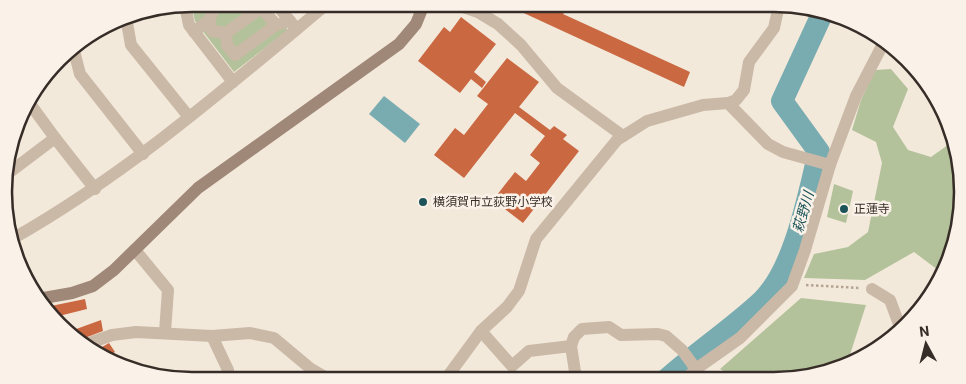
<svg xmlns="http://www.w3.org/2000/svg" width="966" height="384" font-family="Roboto,'Noto Sans JP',sans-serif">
<rect width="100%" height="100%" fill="#f3e9db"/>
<g fill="#b4c29b">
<path d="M191,4H266L288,30L234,72L195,21Z"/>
<path d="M891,69L908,89L893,127L908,150L931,157L952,142L962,179L952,252L942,273L914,252L865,280L804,278L814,254L848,247L868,232L882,163L876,142L852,130L861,100L875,70Z"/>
<path d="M834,184L853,191L846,223L827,217Z"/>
<path d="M801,298L866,305L847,364L799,379H738L720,369Z"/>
</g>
<path fill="#79acb1" d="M384,96L420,124L405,143L369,114Z"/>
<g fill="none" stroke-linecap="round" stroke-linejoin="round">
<path stroke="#79acb1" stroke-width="22" d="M667,379C697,352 732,329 762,301C795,269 808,196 819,152L782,101L823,12"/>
</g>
<g fill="#ca6842">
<path d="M504,4H568L563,14L690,72L684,87Z"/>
<path d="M461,17L496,44L474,72L486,82L482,88L471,79L460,93L418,61L444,27L450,32Z"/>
<path d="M507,58L539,82L519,107L550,130L554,126L567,135L563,139L579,151L523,223L493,200L515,172L526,181L540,163L530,155L545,136L515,113L464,178L434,155L455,128L464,135L488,104L477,96Z"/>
<path d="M85,299L87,309L55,317L46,307Z"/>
<path d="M101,320L103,331L77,341L68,332Z"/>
<path d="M109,343L115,352L107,357L95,351Z"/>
</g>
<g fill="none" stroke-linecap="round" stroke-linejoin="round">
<path stroke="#b7a391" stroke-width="2.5" stroke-dasharray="2.5 2.5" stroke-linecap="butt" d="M806,285L860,288"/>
<g stroke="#cbb9a7" stroke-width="12">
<path d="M258,4L276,25L290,21"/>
<path d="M276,4L295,27"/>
<path d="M454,4L478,12L498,24L521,45L557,88L623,136"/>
<path d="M185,5L189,25L233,82"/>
<path d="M261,8L226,33L227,45L235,55L276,25"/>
<path d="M126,17L131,45L189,117"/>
<path d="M209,20L212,31L226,33"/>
<path d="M194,32L209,20L216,4"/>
<path d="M73,47L80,74L143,154"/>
<path d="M28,101L55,138"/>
<path d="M728,103L736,100L744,90L749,62L774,28L779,5"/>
<path d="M830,165L856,96L884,42"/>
<path d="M6,175L55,138L95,189"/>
<path d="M12,239C127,174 226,88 327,4"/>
<path d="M135,250L168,290L165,332"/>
<path d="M872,289L890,300L900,327H904"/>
<path d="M481,331L512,366L529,351L571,346L574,337L582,329L609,327L621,335L658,334L666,336L682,350L696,369"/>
<path d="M212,336L228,370L224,380"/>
<path d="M84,345L112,335L136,332L212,336L250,333L274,338L311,369L330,380"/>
<path d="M571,346L576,378"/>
<path d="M445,380L481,331L507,307L519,291L536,239L617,140L647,121L703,105L728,103L768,144L783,152L830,165L805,250L792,286L740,338L696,369L686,379"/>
</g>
<path stroke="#9f8878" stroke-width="12" d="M38,299L72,293L93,286L114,270L198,188L399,44L416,24L424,4"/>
</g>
<g fill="#1c545a" stroke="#faf2e8" stroke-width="2">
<circle cx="423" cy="202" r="5"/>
<circle cx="844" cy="209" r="5"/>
</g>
<g text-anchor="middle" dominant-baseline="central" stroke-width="5" stroke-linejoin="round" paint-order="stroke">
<g font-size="12" fill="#372d28" stroke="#faf2e8" text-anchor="start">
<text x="433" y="202">横須賀市立荻野小学校</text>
<text x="854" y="209">正蓮寺</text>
</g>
<g font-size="14" font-style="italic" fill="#1c545a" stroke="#faf2e8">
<text transform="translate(803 212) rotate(-74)">萩野川</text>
</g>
</g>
<path d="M0 0H966V384H0ZM192 12H774A180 180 0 0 1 954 192V192A180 180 0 0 1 774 372H192A180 180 0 0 1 12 192V192A180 180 0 0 1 192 12Z" fill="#faf2e8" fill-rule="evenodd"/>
<path fill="none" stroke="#372d28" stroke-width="2.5" d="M192 12H774A180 180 0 0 1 954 192V192A180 180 0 0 1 774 372H192A180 180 0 0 1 12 192V192A180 180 0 0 1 192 12Z"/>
<g transform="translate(926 344) rotate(353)" stroke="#faf2e8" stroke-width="4" paint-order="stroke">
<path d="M0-4L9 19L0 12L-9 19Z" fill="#372d28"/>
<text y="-8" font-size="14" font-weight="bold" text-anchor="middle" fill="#372d28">N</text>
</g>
</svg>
